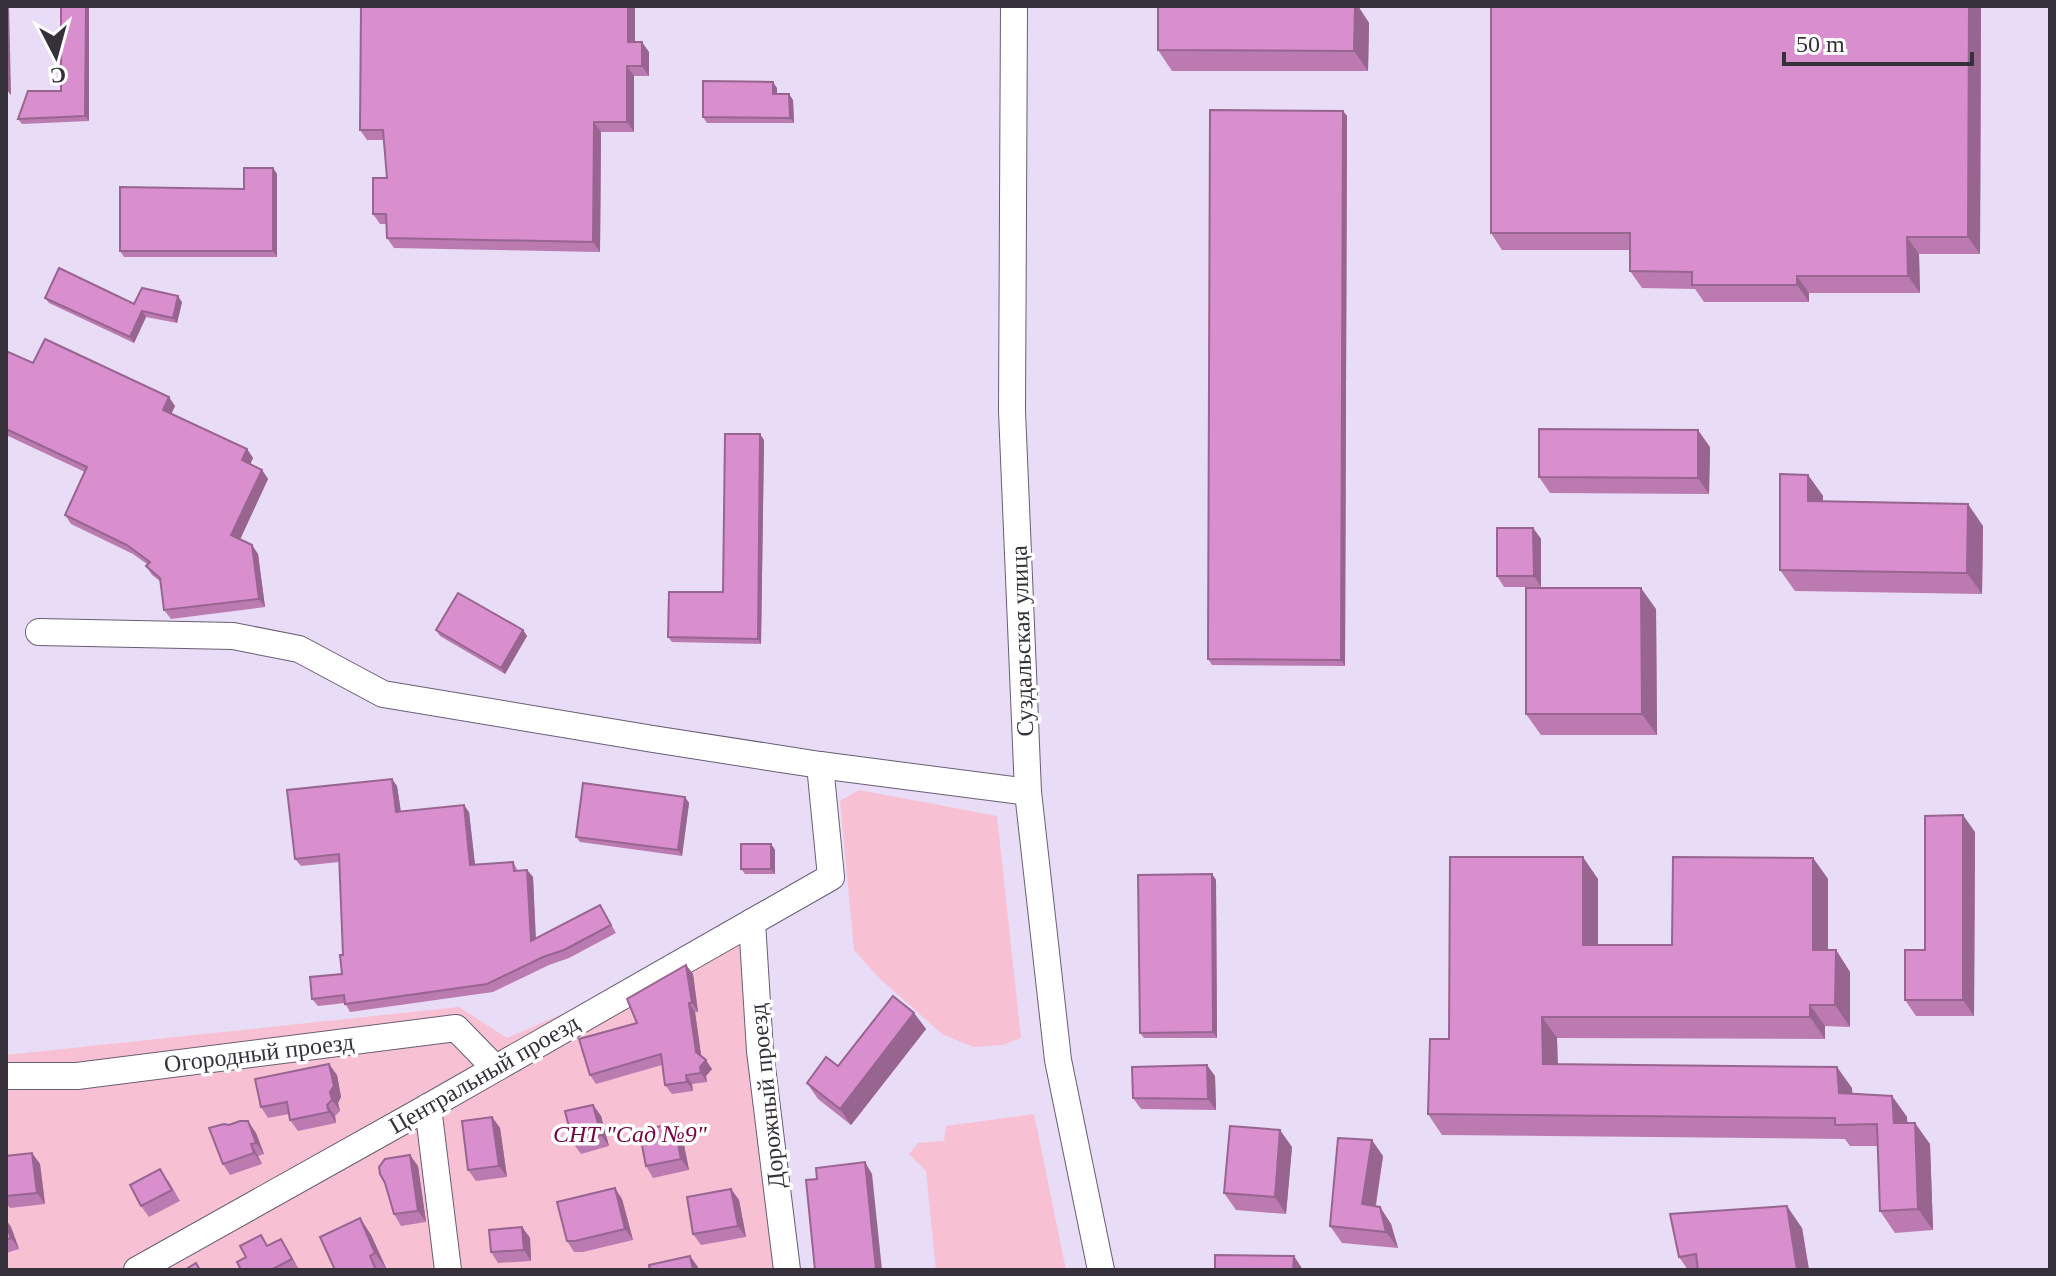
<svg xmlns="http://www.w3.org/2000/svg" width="2056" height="1276" font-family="Georgia,serif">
<rect width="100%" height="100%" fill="#e8dcf6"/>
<g fill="#f7c1d3">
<path d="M859,790L997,816L1021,1038L1003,1045L973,1047L942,1034L878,977L854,950L840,801Z"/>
<path d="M744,935L786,1270H6V1055L459,1007L507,1038Z"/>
<path d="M1034,1114L1066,1270H936L926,1171L909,1154L918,1143L944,1141L946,1126Z"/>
</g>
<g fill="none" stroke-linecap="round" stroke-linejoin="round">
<g stroke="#695e74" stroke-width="28">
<g id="street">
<path d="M1014,6L1012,411L1028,792L1058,1060L1101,1270"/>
<path d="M39,632L233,636L299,649L383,694L653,739L820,765L1028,792"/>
<path d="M752,922L760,1051L787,1270"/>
<path d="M6,1076H77L456,1028L495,1068"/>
<path d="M428,1107L448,1270"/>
<path d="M137,1270L428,1107L831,877L820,765"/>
</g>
</g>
<use href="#street" stroke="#fff" stroke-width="26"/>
</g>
<g fill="#bb7bb1">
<path d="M61,6L89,121L22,124L18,119L61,91Z"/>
<path d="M361,6H635V42L649,52V76H634V132H601L600,252L394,248L387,238L386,224H380L373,214L387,178L384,140H367L360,130Z"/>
<path d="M1158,6H1358L1369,23L1368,71H1172L1158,50Z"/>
<path d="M1491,6H1981L1980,254H1919L1920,293H1809V302H1704L1695,289L1642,288L1630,271V250H1502L1491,233Z"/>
<path d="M777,88V94L793,100L794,123H707L703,117Z"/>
<path d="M1343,111L1347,116L1345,666L1212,665L1208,659Z"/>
<path d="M273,168L277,174V257H124L120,251L244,189Z"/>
<path d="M45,298L134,304L182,302L177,323L146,317L134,343L49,303Z"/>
<path d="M6,351L33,363L175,406L171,414L247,449L253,458L250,464L262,470L268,479L240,539L258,554L265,607L171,619L164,610L161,582L152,575L146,566L147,564L133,554L71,524L65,515L85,472L6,435Z"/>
<path d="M764,440L761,644L672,642L668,637L723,592Z"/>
<path d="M1710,447L1709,494L1550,493L1539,477Z"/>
<path d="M1808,475L1823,496V502L1983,526L1982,594L1795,591L1780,570Z"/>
<path d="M1533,528L1541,539V587H1504L1497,576Z"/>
<path d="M1656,609L1657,735H1541L1526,714Z"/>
<path d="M436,630H523L527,636L505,674L440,636Z"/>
<path d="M397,786L401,812H469L475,865L513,862L518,871L527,870L533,877L536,938L600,905L616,933L569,958L549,965L493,992L350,1012L345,1003L318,1006L312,999L342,974L343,955L339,862L301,866L295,859Z"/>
<path d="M685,797L689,803L682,856L580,842L576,837Z"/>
<path d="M1975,832L1974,1016H1916L1905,1000Z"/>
<path d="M771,844L775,850V874H745L741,869Z"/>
<path d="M1813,858L1828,879V950H1836L1850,972V1027L1825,1026V1039L1557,1038L1558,1065L1852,1088V1093L1892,1096L1907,1117V1123L1930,1144L1933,1230L1895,1233L1880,1211L1878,1146H1850L1845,1139L1442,1135L1428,1114L1449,1039L1598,879V945H1672Z"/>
<path d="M1212,874L1216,880L1217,1038H1144L1140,1033Z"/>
<path d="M686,965L693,974L698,1012H695L701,1056L712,1069L706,1076L707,1082L692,1084L693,1091L672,1094L665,1085L662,1065L596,1084L590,1075L637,1023Z"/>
<path d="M914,1013L926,1029L851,1125L818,1099L807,1083L838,1066Z"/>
<path d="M337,1075L341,1097L338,1103L340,1111L335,1116L336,1123L298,1131L290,1120L289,1114L268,1118L261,1107Z"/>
<path d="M1215,1076L1216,1110L1141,1109L1133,1098Z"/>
<path d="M593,1105L601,1116L609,1146L581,1154L573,1143Z"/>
<path d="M492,1117L500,1128L507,1177L476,1181L468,1170Z"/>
<path d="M256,1133L264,1154L258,1156L262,1164L230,1175L223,1164Z"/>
<path d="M682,1135L689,1170L653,1178L646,1166Z"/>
<path d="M1292,1147L1286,1214L1236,1210L1224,1193Z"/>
<path d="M32,1153L40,1164L45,1204L10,1208L6,1203V1196Z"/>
<path d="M1383,1156L1376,1206L1380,1207L1391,1224L1398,1248L1342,1243L1330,1226Z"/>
<path d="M418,1166L426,1222L401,1226L394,1214Z"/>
<path d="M168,1180L180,1201L149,1217L141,1206Z"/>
<path d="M731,1189L739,1200L746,1237L701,1245L693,1234Z"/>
<path d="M622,1199L633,1240L583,1252H574L567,1241Z"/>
<path d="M360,1218L371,1235L387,1270H335Z"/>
<path d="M6,1220L11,1227L19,1249L6,1253Z"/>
<path d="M522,1227L530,1238L531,1261L498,1263L491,1252Z"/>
<path d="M1802,1228L1809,1270H1688L1679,1257Z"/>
<path d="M269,1245L288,1250L299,1270H241Z"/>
</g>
<g fill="#986490">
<path d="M6,6H9L11,95L7,90Z"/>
<path d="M86,6H89V121L85,116Z"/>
<path d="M628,6H635V52L628,42Z"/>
<path d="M1345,6H1358L1369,23L1368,71L1354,51Z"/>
<path d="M1969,6H1981L1980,254L1968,237Z"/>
<path d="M642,42L649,52V76L642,66Z"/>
<path d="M627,66L634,76V132L627,122Z"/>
<path d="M773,82L777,88V100L773,94Z"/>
<path d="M789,94L793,100L794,123L790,118Z"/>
<path d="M1343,111L1347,116L1345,666L1341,660Z"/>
<path d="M594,122L601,132L600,252L593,242Z"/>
<path d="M273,168L277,174V257L273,251Z"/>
<path d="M1907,237L1919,254L1920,293L1908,276Z"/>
<path d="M1797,276L1809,293V302L1797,285Z"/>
<path d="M178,296L182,302L177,323L173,318Z"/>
<path d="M142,311L146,317L134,343L130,337Z"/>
<path d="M169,397L175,406L169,419L163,410Z"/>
<path d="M1698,430L1710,447L1709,494L1698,478Z"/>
<path d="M760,434L764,440L761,644L758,639Z"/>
<path d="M247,449L253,458L248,469L242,460Z"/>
<path d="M262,470L268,479L238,544L231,535Z"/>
<path d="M1808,475L1823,496V523L1808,501Z"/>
<path d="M1968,504L1983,526L1982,594L1967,573Z"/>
<path d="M1533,528L1541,539V587L1534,576Z"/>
<path d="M252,545L258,554L265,607L259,599Z"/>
<path d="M1641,588L1656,609L1657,735L1642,714Z"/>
<path d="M523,630L527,636L505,674L501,668Z"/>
<path d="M392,779L397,786L402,820L396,812Z"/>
<path d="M685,797L689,803L682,856L678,850Z"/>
<path d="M464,805L469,812L476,873L470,865Z"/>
<path d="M1963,815L1975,832L1974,1016L1963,1000Z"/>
<path d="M771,844L775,850V874L771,869Z"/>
<path d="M1583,857L1598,879V966L1583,945Z"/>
<path d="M1813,858L1828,879V972L1813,950Z"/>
<path d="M527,870L533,877L536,949L531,941Z"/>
<path d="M1212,874L1216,880L1217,1038L1213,1032Z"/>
<path d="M1836,950L1850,972V1027L1835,1005Z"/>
<path d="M686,965L693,974L698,1012L692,1003Z"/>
<path d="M689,1003L695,1012L702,1061L696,1052Z"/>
<path d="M1810,1005L1825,1026V1039L1810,1017Z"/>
<path d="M914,1013L926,1029L851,1125L840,1109Z"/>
<path d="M1542,1017L1557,1038L1558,1086L1543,1064Z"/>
<path d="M706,1060L712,1069L706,1076L707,1082L701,1073L700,1067Z"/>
<path d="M329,1064L337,1075L341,1097L338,1103L340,1111L332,1100L330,1092Z"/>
<path d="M1207,1065L1215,1076L1216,1110L1208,1099Z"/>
<path d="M1837,1067L1852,1088L1854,1114L1839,1093Z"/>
<path d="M686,1075L692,1084L693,1091L687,1082Z"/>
<path d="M1892,1096L1907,1117L1909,1144L1894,1123Z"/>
<path d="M327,1105L335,1116L336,1123L329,1112Z"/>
<path d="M593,1105L601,1116L609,1146L601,1135Z"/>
<path d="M492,1117L500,1128L507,1177L499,1166Z"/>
<path d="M248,1121L256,1133L264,1154L256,1143Z"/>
<path d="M1915,1123L1930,1144L1933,1230L1918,1209Z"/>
<path d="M674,1124L682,1135L689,1170L681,1159Z"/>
<path d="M1280,1130L1292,1147L1286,1214L1275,1197Z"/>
<path d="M1372,1140L1383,1156L1373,1220L1362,1204Z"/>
<path d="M251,1144L258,1156L262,1164L254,1153Z"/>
<path d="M32,1153L40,1164L45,1204L37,1193Z"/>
<path d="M410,1155L418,1166L426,1222L418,1211Z"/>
<path d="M865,1162L872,1174L882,1270H876Z"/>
<path d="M615,1188L622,1199L633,1240L625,1229Z"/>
<path d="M731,1189L739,1200L746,1237L738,1226Z"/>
<path d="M1787,1206L1802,1228L1809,1270H1797Z"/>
<path d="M1380,1207L1391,1224L1398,1248L1386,1232Z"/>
<path d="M360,1218L371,1235L387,1270L375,1253Z"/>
<path d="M6,1220L11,1227L19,1249L11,1238Z"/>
<path d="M522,1227L530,1238L531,1261L524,1250Z"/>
<path d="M281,1239L288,1250L299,1270L292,1259Z"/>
<path d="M690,1256L698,1267V1270H693Z"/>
<path d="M1294,1256L1303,1270H1293Z"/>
</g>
<g fill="#d98fce" stroke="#986490" stroke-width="2">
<path d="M61,6H86L85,116L18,119L28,91H61Z"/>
<path d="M361,6H628V42H642V66H627V122H594L593,242L387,238L386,214H373V178H387L383,130H360Z"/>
<path d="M1158,6H1355L1354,51L1158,50Z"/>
<path d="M1491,6H1969L1968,237H1907L1908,276H1797V285H1692V272L1630,271V233H1491Z"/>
<path d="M6,38L7,90H6Z"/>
<path d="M703,81L773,82V94H789L790,118L703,117Z"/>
<path d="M1210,110L1343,111L1341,660L1208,659Z"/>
<path d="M244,168H273V251H120V187L244,189Z"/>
<path d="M59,268L134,304L142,288L178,296L173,318L142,311L130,337L45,298Z"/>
<path d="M45,339L169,397L163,410L247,449L242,460L262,470L231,535L252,545L259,599L164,610L160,578L146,566L150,562L127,545L65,515L87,467L6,429V351L33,363Z"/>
<path d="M1539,429L1698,430V478L1539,477Z"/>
<path d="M725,434H760L758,639L668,637L669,592H723Z"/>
<path d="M1780,474L1808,475V501L1968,504L1967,573L1780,570Z"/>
<path d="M1497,528H1533L1534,576H1497Z"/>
<path d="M1526,588H1641L1642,714H1526Z"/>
<path d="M458,593L523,630L501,668L436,630Z"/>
<path d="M392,779L396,812L464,805L470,865L513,862L514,871L527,870L531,941L600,905L611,925L564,950L543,957L487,984L345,1004L344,995L312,999L310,977L342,974L340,955H343L339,854L295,859L287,790Z"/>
<path d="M583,783L685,797L678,850L576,837Z"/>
<path d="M1963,815V1000H1905V950H1925V816Z"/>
<rect x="741" y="844" width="30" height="25"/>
<path d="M1450,857H1583V945H1672L1673,857L1813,858V950H1836L1835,1005H1810V1017H1542L1543,1064L1837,1067L1839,1093L1892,1096L1894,1123H1915L1918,1209L1880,1211L1877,1124L1835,1125V1118L1428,1114L1430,1039H1449Z"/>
<path d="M1212,874L1213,1032L1140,1033L1138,875Z"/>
<path d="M686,965L692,1003H689L696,1052L706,1060L700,1067L701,1073L686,1075L687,1082L665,1085L661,1054L590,1075L579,1039L637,1023L627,999Z"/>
<path d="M893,996L914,1013L840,1109L807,1083L826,1057L838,1066Z"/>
<path d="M329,1064L334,1086L330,1092L332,1100L327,1105L329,1112L290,1120L287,1102L261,1107L255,1079Z"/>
<path d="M1207,1065L1208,1099L1133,1098L1132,1067Z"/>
<path d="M593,1105L601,1135L573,1143L565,1111Z"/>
<path d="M492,1117L499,1166L468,1170L462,1121Z"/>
<path d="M240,1121H248L256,1143L251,1144L254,1153L223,1164L209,1128L224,1124L229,1125Z"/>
<path d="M674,1124L681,1159L646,1166L639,1130Z"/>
<path d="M1230,1126L1280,1130L1275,1197L1224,1193Z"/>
<path d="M1338,1138L1372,1140L1362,1204L1380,1207L1386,1232L1330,1226Z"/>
<path d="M32,1153L37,1193L6,1196V1156Z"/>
<path d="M410,1155L418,1211L394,1214L385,1183L380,1174L379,1167L385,1159Z"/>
<path d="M865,1162L876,1270H815L806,1180L817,1179L816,1168Z"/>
<path d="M160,1169L172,1190L141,1206L130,1185Z"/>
<path d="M615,1188L625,1229L575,1241H567L557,1202Z"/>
<path d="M731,1189L738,1226L693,1234L687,1197Z"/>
<path d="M1787,1206L1797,1270H1698L1696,1254L1679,1257L1670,1214Z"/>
<path d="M360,1218L375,1253L370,1256L376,1270H335L320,1237Z"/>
<path d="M6,1224L11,1238L6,1240Z"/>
<path d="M522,1227L524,1250L491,1252L489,1230Z"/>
<path d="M261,1235L267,1246L281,1239L292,1259L271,1270H241L237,1262L246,1257L240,1246Z"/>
<path d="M1215,1255L1294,1256L1293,1270H1215Z"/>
<path d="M690,1256L693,1270H650L649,1265Z"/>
<path d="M196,1263L200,1270H185Z"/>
</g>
<g text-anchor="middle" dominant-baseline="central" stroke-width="7" stroke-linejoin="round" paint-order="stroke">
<g font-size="24" fill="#35303a" stroke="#fff">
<text transform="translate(1022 641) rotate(-92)">Суздальская улица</text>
<text transform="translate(259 1053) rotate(-7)">Огородный проезд</text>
<text transform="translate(484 1074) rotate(-30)">Центральный проезд</text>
<text transform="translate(767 1096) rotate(-96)">Дорожный проезд</text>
</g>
<g font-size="24" font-style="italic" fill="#770241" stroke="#fff">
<text x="630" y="1134">СНТ "Сад №9"</text>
</g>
</g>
<rect width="2056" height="1276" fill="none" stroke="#35303a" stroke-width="16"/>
<g transform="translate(56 56) rotate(174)" stroke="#ffffff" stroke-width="6" paint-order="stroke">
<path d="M0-6L14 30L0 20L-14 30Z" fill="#35303a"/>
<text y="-12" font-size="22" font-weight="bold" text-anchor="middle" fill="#35303a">С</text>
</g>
<path d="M1784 52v12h188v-12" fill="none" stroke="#35303a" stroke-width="4"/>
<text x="1796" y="52" font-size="24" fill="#35303a" stroke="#ffffff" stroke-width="6" paint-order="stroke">50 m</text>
</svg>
